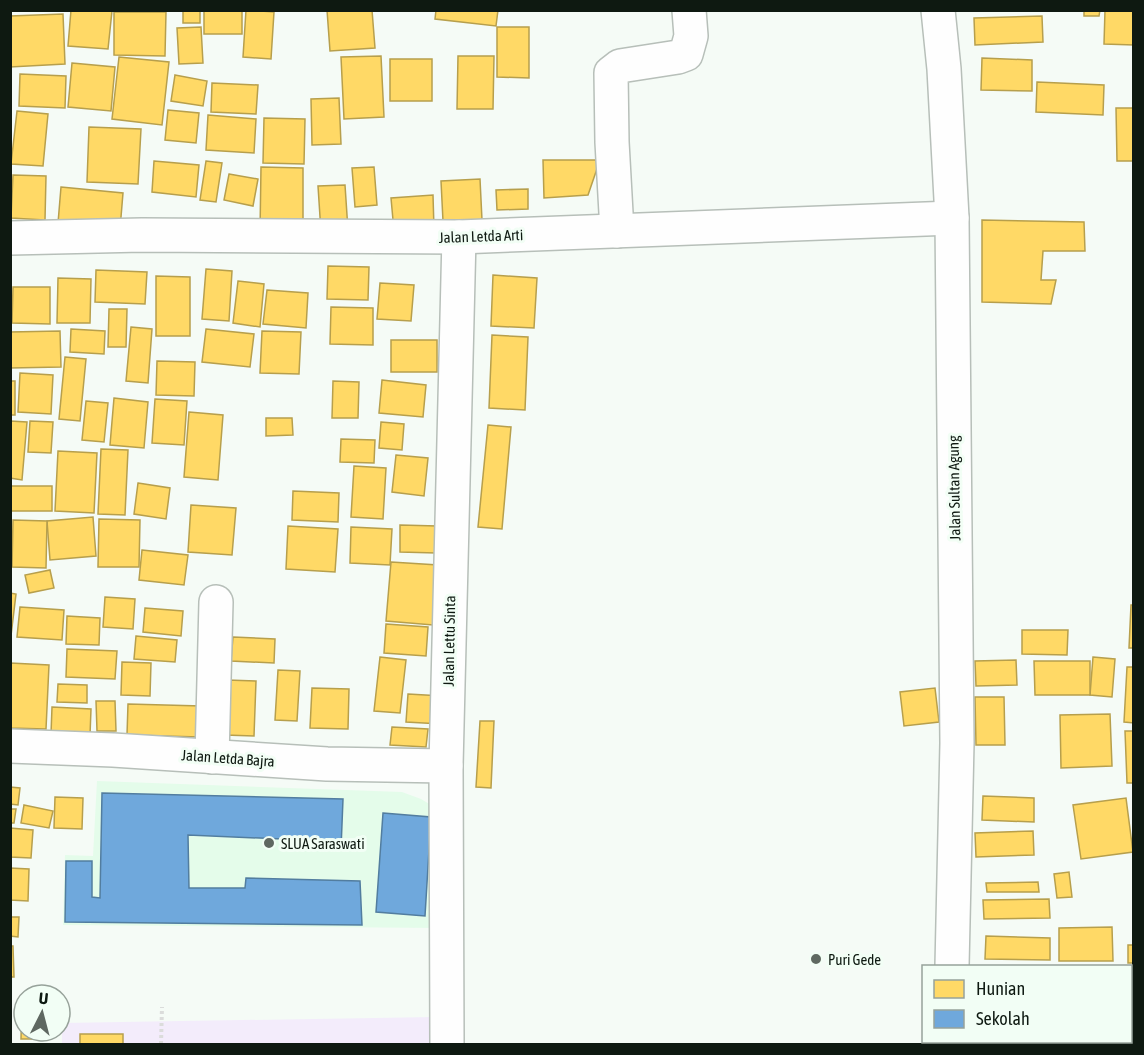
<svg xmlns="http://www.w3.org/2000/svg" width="1144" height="1055" font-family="'Asap Condensed',sans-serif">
<rect width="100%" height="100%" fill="#f5fbf6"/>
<path fill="#e4fcea" d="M97,781L402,792L421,799L431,805L440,928L63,925L65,855L93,856Z"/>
<path fill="#f3ecfb" d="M434,1017L435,1044H62V1023Z"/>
<g fill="#ffd966" stroke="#b79f4c" stroke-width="1.5">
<path d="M71,10L112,11L108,49L68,46Z"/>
<rect x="183" y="10" width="17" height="13"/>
<rect x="204" y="10" width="38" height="24"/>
<path d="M246,10L274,12L271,59L243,57Z"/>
<path d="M327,10H372L375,48L330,51Z"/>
<path d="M436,10H498L496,26L435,19Z"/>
<path d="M1084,10H1100L1099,16H1084Z"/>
<path d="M1105,10H1134V45L1104,44Z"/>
<path d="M114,12H166L165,56L114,55Z"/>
<path d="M63,14L65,64L10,67V16Z"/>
<path d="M1042,16L1043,42L975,45L974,18Z"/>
<path d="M201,27L203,63L179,64L177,28Z"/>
<path d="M497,27H529V78L497,77Z"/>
<path d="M381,56L384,117L344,119L341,57Z"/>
<path d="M458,56H494L493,109H457Z"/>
<path d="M119,57L169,62L162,125L112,119Z"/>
<path d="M982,58L1032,60V91L981,90Z"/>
<rect x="390" y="59" width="42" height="42"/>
<path d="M72,63L115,67L111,111L68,107Z"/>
<path d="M20,74L66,76L65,108L19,106Z"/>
<path d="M175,75L207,81L203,106L171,101Z"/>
<path d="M1037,82L1104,85L1103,115L1036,112Z"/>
<path d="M212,83L258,85L256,114L211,112Z"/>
<path d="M339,98L341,144L312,145L311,99Z"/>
<path d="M1116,108H1134V161H1117Z"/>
<path d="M168,110L199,113L196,143L165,140Z"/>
<path d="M17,111L48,114L43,166L11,164Z"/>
<path d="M208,115L256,119L254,153L206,150Z"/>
<path d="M264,118L305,119L304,164L263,163Z"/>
<path d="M89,127L141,129L138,184L87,182Z"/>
<path d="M543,160H600L588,195L544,198Z"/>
<path d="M154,161L199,165L196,197L152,192Z"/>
<path d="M206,161L222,163L216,202L200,200Z"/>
<path d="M261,167L303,168V232H260Z"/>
<path d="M374,167L377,205L355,207L352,168Z"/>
<path d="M229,174L258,179L253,206L224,200Z"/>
<path d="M13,175L46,176L45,220L11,218Z"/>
<path d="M480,179L482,220L443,221L441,181Z"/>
<path d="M345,185L348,230L321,232L318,186Z"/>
<path d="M61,187L123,193L120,229L58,223Z"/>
<path d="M528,189V209L497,210L496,190Z"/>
<path d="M433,195L434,229L394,231L391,198Z"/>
<path d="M982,220L1084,222L1085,251H1043L1041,280H1056L1051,304L982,302Z"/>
<path d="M328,266L369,267L368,300L327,299Z"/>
<path d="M206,269L232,271L229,321L202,319Z"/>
<path d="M96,270L147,272L145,304L95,302Z"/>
<path d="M493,275L537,278L534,328L491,326Z"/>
<path d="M156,276L190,277V336H156Z"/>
<path d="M58,278L91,279L90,323H57Z"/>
<path d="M238,281L264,284L260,327L233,323Z"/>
<path d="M380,283L414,285L411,321L377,319Z"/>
<path d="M13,287H50V324L12,323Z"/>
<path d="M267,290L308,293L306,328L263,324Z"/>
<path d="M331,307L373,308V345L330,344Z"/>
<path d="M109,309H127L126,347H108Z"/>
<path d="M131,327L152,329L148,383L126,381Z"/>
<path d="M71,329L105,331L104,354L70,352Z"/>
<path d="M206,329L254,334L250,367L202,362Z"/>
<path d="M60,331L61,367L10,368V332Z"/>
<path d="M262,331L301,332L299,374L260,373Z"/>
<path d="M492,335L528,337L525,410L489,408Z"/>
<rect x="391" y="340" width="46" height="32"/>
<path d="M65,357L86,359L80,421L59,419Z"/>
<path d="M157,361L195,362L194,396L156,395Z"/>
<path d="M20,373L53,375L51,414L18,412Z"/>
<path d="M382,380L426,385L423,417L379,413Z"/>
<rect x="10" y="381" width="5" height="34"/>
<path d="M333,381L359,382L358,418H332Z"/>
<path d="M114,398L148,402L144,448L110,445Z"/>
<path d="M155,399L187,401L184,445L152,443Z"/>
<path d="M86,401L108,403L104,442L82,440Z"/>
<path d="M189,412L223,415L218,480L184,477Z"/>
<path d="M266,418H292L293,435L266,436Z"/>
<path d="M10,421L27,422L22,480L10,478Z"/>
<path d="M30,421L53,422L51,453L28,452Z"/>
<path d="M381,422L404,424L402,450L379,448Z"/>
<path d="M488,425L511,427L502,529L478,527Z"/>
<path d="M341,439L375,440L374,463L340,462Z"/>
<path d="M101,449L128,450L125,515L98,514Z"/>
<path d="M58,451L97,453L94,513L55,511Z"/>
<path d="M396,455L428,458L424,496L392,492Z"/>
<path d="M354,466L386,468L383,519L351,517Z"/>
<path d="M138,483L170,488L166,519L134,514Z"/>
<rect x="10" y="486" width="42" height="25"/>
<path d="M293,491L339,493L338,522L292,520Z"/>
<path d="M191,505L236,508L232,555L188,552Z"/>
<path d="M93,517L96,556L50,560L47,521Z"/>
<path d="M99,519L140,520L139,567H98Z"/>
<path d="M13,520L47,521L46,568L12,567Z"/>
<path d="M400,525L437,526L436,553L400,552Z"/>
<path d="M288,526L338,529L335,572L286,569Z"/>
<path d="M351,527L392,529L390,565L350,563Z"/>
<path d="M142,550L188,555L184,585L139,580Z"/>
<path d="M391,562L438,565L433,625L386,621Z"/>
<path d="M50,570L54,588L29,593L25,575Z"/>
<path d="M10,593L16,594L10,644Z"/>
<path d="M105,597L135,599L133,629L103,627Z"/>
<path d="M1131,605H1134V648H1129Z"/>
<path d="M20,607L64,610L62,640L17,637Z"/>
<path d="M145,608L183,611L181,636L143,632Z"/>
<path d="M67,616L100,618L99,645L66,644Z"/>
<path d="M386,624L428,627L426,656L384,653Z"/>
<path d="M1022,630H1068L1067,655L1022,654Z"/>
<path d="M136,636L177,640L175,662L134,659Z"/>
<path d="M233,637L275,639L274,663L231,661Z"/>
<path d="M67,649L117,651L115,679L66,677Z"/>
<path d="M380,657L406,660L400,713L374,711Z"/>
<path d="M1093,657L1115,659L1112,697L1090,695Z"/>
<path d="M1016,660L1017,685L976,686L975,661Z"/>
<path d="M1034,661H1090V695H1035Z"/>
<path d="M122,662L151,663L150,696L121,695Z"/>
<path d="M10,663L49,665L46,729L10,728Z"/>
<path d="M1127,667H1134V723L1124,722Z"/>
<path d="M278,670L300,671L297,721L275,720Z"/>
<path d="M227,680L256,681L254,736L225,735Z"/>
<path d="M58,684L87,685V703L57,702Z"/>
<path d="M312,688L349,689L348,729L310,728Z"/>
<path d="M935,688L939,722L904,726L900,692Z"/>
<path d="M408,694L442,696L441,724L406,722Z"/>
<path d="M975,697H1004L1005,745H976Z"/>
<path d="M96,701H115L116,731H97Z"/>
<path d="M128,704L201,706L200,737L127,735Z"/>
<path d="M52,707L91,709L90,735L51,734Z"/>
<path d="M1110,714L1112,766L1061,768L1060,715Z"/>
<path d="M480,721H494L491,788L476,787Z"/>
<path d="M392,727L428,729L426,747L390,745Z"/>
<path d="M1125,731H1134V783H1127Z"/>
<path d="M10,787L20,788L18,805L10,804Z"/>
<path d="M983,796L1034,798V822L982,820Z"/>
<path d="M55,797L83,798L82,829L54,828Z"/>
<path d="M1126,798L1133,852L1081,859L1073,805Z"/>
<path d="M24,805L53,811L49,828L21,823Z"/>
<path d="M10,809H16L14,823H10Z"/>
<path d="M10,828L33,830L31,858L10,857Z"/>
<path d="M1033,831L1034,855L976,857L975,833Z"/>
<path d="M10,868L29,869L28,901L10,900Z"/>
<path d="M1069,872L1072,897L1057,898L1054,874Z"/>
<path d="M1038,882L1039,892H987L986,883Z"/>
<path d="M1049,899L1050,918L984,919L983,900Z"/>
<path d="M10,917H19L18,937L10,936Z"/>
<path d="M1112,927L1113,961H1059V928Z"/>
<path d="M986,936L1050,938V960L985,959Z"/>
<rect x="1128" y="945" width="6" height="18"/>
<path d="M10,946H13L14,977H10Z"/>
<path d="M22,997H24V1031H44V1039H21Z"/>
<rect x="80" y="1034" width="43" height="10"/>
<rect x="1078" y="1042" width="41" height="2"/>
</g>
<g fill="#6fa8dc" stroke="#527d9f" stroke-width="1.5">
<path d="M102,793L343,799L341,849L305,850V840L188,835L189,888H245L246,878L360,881L362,925L65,922L66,861H92V897L100,898Z"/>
<path d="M383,813L431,817L425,916L376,912Z"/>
</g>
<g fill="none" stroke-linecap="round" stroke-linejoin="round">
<g stroke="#b7bfb9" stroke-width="36">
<g id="minor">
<path d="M938,10L944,69L952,218L957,743L952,966"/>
<path d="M617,231L612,142L611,73L620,66L678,57L686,54L691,36L689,10"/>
<path d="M10,238L142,235L459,237L952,218"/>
<path d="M10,746L113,750L327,764L446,766"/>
<path d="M212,757L216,602"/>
<path d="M447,1044L446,766L459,237"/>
<path d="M951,1044V1042"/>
</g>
</g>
<path stroke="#dbdcdb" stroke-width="4" stroke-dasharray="3 3" stroke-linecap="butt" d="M161,1044L162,1007"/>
<use href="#minor" stroke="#fefefe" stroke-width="33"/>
</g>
<g fill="#5f6861" stroke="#f2fef5" stroke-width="2">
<circle cx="269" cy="843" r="6"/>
<circle cx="816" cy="959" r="6"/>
</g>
<g text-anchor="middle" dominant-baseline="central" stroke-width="6" stroke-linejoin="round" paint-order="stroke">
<g font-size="15" fill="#0e1911" stroke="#f2fef5">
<text transform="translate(481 236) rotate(-2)">Jalan Letda Arti</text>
<text transform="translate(954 488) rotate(-91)">Jalan Sultan Agung</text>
<text transform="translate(449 641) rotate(-89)">Jalan Lettu Sinta</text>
<text transform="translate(228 758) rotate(4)">Jalan Letda Bajra</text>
</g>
<g font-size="15" fill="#0e1911" stroke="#f2fef5" text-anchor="start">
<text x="281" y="843">SLUA Saraswati</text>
<text x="828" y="959">Puri Gede</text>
</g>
</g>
<rect width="1144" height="1055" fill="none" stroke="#0e1911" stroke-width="24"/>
<rect x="922" y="965" width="210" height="78" fill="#f2fef5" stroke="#97a29a" stroke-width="1.5"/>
<rect x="934" y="980" width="30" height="18" fill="#ffd966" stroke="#97a29a" stroke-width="1.5"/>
<text x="976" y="995" font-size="18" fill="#0e1911">Hunian</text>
<rect x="934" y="1010" width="30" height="18" fill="#6fa8dc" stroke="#97a29a" stroke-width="1.5"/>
<text x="976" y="1025" font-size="18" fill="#0e1911">Sekolah</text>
<g transform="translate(42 1013) rotate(6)"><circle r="28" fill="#f2fef5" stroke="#97a29a" stroke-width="1.5"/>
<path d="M0-4.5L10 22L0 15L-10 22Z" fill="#5f6861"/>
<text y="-9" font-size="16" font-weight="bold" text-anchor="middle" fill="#0e1911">U</text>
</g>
</svg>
